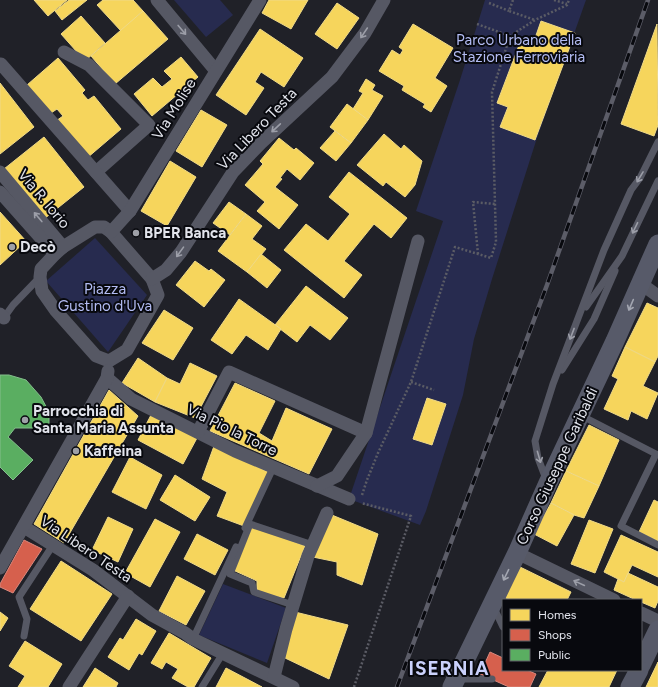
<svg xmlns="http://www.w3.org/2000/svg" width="658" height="687" font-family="Figtree,sans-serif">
<rect width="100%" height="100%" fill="#202128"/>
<g fill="#272b4f">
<path d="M174,0H220L233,15L206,37Z"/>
<path d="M485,0H586L536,141L492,279L474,339L463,395L426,511L420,525L349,499L443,221L416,211L460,80Z"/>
<path d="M95,238L147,295L108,352L46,281Z"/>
<path d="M223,584L286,608L267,663L199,635Z"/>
</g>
<g fill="#f6d55c" stroke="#f0da87">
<path d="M34,0H67L48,16Z"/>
<path d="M69,0H87L62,20L55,11Z"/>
<path d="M103,0H133L143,11L121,31L97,5Z"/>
<path d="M269,0H308L291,29L262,13Z"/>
<path d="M337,3L359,18L337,49L315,34Z"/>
<path d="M143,11L168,39L115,84L91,56Z"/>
<path d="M81,16L105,43L85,61L61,34Z"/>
<path d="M541,21L575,33L535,140L500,127L508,107L497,103L521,40L533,44Z"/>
<path d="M413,24L453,48L435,78L447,86L431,112L423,107L425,104L402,90L404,86L379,71L392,50L400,55L403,50L399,47Z"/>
<path d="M657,24L658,125L654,136L621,124Z"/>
<path d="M260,29L303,58L284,87L261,72L255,82L264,88L246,115L216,95Z"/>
<path d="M181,57L198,77L152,116L134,94L153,78L162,87L172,79L164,71Z"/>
<path d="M58,58L85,90L82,93L88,100L94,96L121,129L87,158L56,121L63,116L57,109L51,113L27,85Z"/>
<path d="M366,79L375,85L372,90L383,96L368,120L353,109L363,93L359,91Z"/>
<path d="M0,83L34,127L0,154Z"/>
<path d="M347,104L368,120L351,143L330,127Z"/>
<path d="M201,110L227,125L202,167L176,151Z"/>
<path d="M335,131L351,143L336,161L320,148Z"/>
<path d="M384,134L401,149L404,145L422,161L415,185L405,197L386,182L383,186L357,165Z"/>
<path d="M44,137L84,187L44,219L4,169Z"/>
<path d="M279,138L294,150L296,148L314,163L300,180L287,169L280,178L282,179L275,187L298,205L279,229L257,211L265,202L245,185L263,164L260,161Z"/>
<path d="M170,161L196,177L167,226L141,211Z"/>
<path d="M349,172L407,218L391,238L374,224L344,261L362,275L344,298L284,250L306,224L328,241L350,214L329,197Z"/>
<path d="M229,202L246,214L230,235L213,223Z"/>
<path d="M0,212L26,241L0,265Z"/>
<path d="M246,214L262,226L252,239L266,249L247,272L218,251Z"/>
<path d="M261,254L281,270L267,288L247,272Z"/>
<path d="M195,261L209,271L211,269L225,280L204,307L176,285Z"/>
<path d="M306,286L348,318L330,340L310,325L297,342L275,325Z"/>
<path d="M239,299L281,329L268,350L246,335L232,354L211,340Z"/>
<path d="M647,303L658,308V356L655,362L625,347Z"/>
<path d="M164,310L193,328L173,360L142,343Z"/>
<path d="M625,347L655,362L643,386L658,393L647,419L631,411L628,420L604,409L618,379L612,376Z"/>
<path d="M138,358L167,378L155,402L122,383Z"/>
<path d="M190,363L217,376L195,418L155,402L167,378L180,384Z"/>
<path d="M235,383L275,401L259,433L272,441L286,408L332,429L309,474L210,431Z"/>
<path d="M109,390L138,416L64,543L34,524Z"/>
<path d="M427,398L446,404L432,445L413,439Z"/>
<path d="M151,415L197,438L183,464L138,440Z"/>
<path d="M589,425L619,440L599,486L566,471Z"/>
<path d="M214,446L270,473L244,526L217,516L227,492L202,479Z"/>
<path d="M130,457L162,475L146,509L112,492Z"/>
<path d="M566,471L599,486L584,518L574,515L551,503Z"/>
<path d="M175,475L210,497L195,521L160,500Z"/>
<path d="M654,500L658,502V541L639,532Z"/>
<path d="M551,503L574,515L557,546L534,534Z"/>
<path d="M327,513L378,534L362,585L337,575V562L308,556Z"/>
<path d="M108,517L133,529L118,562L92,550Z"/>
<path d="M155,519L180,532L150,587L125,573Z"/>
<path d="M589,520L613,529L595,573L571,564Z"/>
<path d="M252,526L305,546L284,598L257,592V581L233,570Z"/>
<path d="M197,534L228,550L215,575L184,559Z"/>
<path d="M621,535L658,552V577L632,565L624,582L604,572Z"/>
<path d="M61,561L112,594L81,641L30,609Z"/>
<path d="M518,566L571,592L567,600H511L503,597Z"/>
<path d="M628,573L658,587V601L655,608L641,602V600H636L614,590L618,579L624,582Z"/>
<path d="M177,576L205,591L186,625L159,611Z"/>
<path d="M0,612L8,618L0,631Z"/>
<path d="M295,612L348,625L329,679L283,657Z"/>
<path d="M136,619L156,631L142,655L139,653L129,670L108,657L120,638L123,640Z"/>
<path d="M169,633L211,658L194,687H188L172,678L178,669L166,662L162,669L151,663Z"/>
<path d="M25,641L62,664L48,687H18L25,676L9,666Z"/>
<path d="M658,662V687H646Z"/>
<path d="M95,668L118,683L116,687H83Z"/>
<path d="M226,668L262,687H216Z"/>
<path d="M548,670H617L609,687H539Z"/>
</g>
<g fill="#d6604d" stroke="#da887d">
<path d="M24,540L42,549L13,593L0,587V584Z"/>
<path d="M490,652L503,658V670H527L536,674L530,687H509L480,674Z"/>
</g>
<path fill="#5aae61" stroke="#83be8b" d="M0,375H9L26,380L41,397L49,412V428H15L8,437L33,460L13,480L0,467Z"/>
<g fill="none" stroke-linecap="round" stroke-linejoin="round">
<g stroke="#5b5c65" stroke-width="2.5" stroke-dasharray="2 2" stroke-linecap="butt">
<path d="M513,0L509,11L535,20"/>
<path d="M554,0L567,4"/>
<path d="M489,3L509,11"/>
<path d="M477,24L510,36"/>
<path d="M478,254L473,202L495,204"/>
<path d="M411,382L434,390"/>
<path d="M362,495L367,480L378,453L411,382L455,247L491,258L496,242L492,92L510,36L535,20L567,5L569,0"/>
<path d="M354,687L411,516L361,503"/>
</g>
<g stroke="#565864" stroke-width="7">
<path d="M586,307L622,256L658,181"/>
<path d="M3,319L13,305L40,277"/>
<path d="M562,370L594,319L615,271"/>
<path d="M580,415L656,454L621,526L658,545"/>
<path d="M546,479L538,458L535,441L553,384L604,250L631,190L640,178L658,142"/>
<path d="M245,528L273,468"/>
<path d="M293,605L254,592L252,583L230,574L250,524L313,545"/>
<path d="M494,608L503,627"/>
<path d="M24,636L27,619L19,597L53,545"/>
<path d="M193,639L236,547"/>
<path d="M459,679H492"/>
<path d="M202,687L223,653"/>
</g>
<g stroke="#565864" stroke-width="13">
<path d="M157,0L216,71"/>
<path d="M64,52L89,65L149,125L96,172"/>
<path d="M0,64H1L130,211"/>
<path d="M0,172L63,247"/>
<path d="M0,192L55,254"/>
<path d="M95,227H104L111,232L152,279L158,295L127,350L109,361L96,356L56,311L42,291L40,277L41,269L55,254L63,247Z"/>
<path d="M111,232L130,211L260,0"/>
<path d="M152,279L166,270L181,252L233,172L261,143L332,77L365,33L384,0"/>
<path d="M640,283L658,296"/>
<path d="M0,314L4,318"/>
<path d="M107,378L131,399L235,451L349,499"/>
<path d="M198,432L229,372L366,433"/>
<path d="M317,486L337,476L366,433L418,241"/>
<path d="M24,527L93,570L152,615L185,633L193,639L293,687"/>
<path d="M517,553L614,600"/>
<path d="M0,568L107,378L108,371"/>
<path d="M641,613L658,621"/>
<path d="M274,677L286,629L308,556L327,513"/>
<path d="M69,687L128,596"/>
</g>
<g stroke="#575a69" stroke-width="19">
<path d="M641,665L658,630"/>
<path d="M452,687L517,553L548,483L615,341L658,244"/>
<path d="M630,687L639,670"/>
</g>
<g stroke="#5c5d68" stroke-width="4.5">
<path id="rail" d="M397,687L547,285L648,0"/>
</g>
<use href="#rail" stroke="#08090e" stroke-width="3" stroke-dasharray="9" stroke-linecap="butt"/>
</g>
<defs><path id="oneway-shaft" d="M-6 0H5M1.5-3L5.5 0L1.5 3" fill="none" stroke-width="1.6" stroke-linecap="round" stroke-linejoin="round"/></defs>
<g stroke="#9c9ea8">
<use href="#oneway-shaft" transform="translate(182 30) rotate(50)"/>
<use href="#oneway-shaft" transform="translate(364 33) rotate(124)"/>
<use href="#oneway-shaft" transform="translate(276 128) rotate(137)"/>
<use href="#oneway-shaft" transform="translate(640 177) rotate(121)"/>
<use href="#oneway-shaft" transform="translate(38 217) rotate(-130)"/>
<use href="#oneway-shaft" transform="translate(635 228) rotate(116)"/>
<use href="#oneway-shaft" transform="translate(180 252) rotate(126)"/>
<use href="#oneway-shaft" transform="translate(572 334) rotate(111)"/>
<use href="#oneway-shaft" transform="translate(539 457) rotate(74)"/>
<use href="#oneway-shaft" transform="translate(579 583) rotate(-155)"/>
</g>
<g stroke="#a3a6b1">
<use href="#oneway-shaft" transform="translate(631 305) rotate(113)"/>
<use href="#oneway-shaft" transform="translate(506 575) rotate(116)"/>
</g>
<g fill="#9ea0a7" stroke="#08090e" stroke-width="1.5">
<circle cx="136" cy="233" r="4"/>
<circle cx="12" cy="247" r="4"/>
<circle cx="25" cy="420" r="4"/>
<circle cx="76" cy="451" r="4"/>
</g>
<g text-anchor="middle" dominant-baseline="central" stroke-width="4" stroke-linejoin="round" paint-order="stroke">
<g font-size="15" fill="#b3bcf3" stroke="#08090e">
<text x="519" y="40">Parco Urbano della<tspan x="519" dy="17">Stazione Ferroviaria</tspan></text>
<text x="105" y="289">Piazza<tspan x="105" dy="17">Gustino d'Uva</tspan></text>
</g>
<g font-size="15" fill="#e2e4ec" stroke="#08090e">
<text transform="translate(174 109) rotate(-58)">Via Molise</text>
<text transform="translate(257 129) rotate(-46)">Via Libero Testa</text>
<text transform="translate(44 199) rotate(50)">Via R. Iorio</text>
<text transform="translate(232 430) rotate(26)">Via Pio la Torre</text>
<text transform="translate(557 466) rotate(-65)">Corso Giuseppe Garibaldi</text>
<text transform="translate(86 549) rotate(34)">Via Libero Testa</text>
</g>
<g font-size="15" font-weight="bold" fill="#e2e4ec" stroke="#08090e" text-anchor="start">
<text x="144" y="233">BPER Banca</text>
<text x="20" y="247">Decò</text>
<text x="33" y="411">Parrocchia di<tspan x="33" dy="17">Santa Maria Assunta</tspan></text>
<text x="84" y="451">Kaffeina</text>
</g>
<g font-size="19" font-weight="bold" letter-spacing="1" fill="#cad1fc" stroke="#08090e">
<text x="449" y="668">ISERNIA</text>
</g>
</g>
<rect x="502" y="599" width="140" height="72" fill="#08090e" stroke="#5f6167"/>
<rect x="510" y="609" width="20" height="12" fill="#f6d55c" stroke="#5f6167"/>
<text x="538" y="619" font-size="12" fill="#e2e4ec">Homes</text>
<rect x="510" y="629" width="20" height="12" fill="#d6604d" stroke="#5f6167"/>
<text x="538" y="639" font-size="12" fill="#e2e4ec">Shops</text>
<rect x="510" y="649" width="20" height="12" fill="#5aae61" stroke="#5f6167"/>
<text x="538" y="659" font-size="12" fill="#e2e4ec">Public</text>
</svg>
